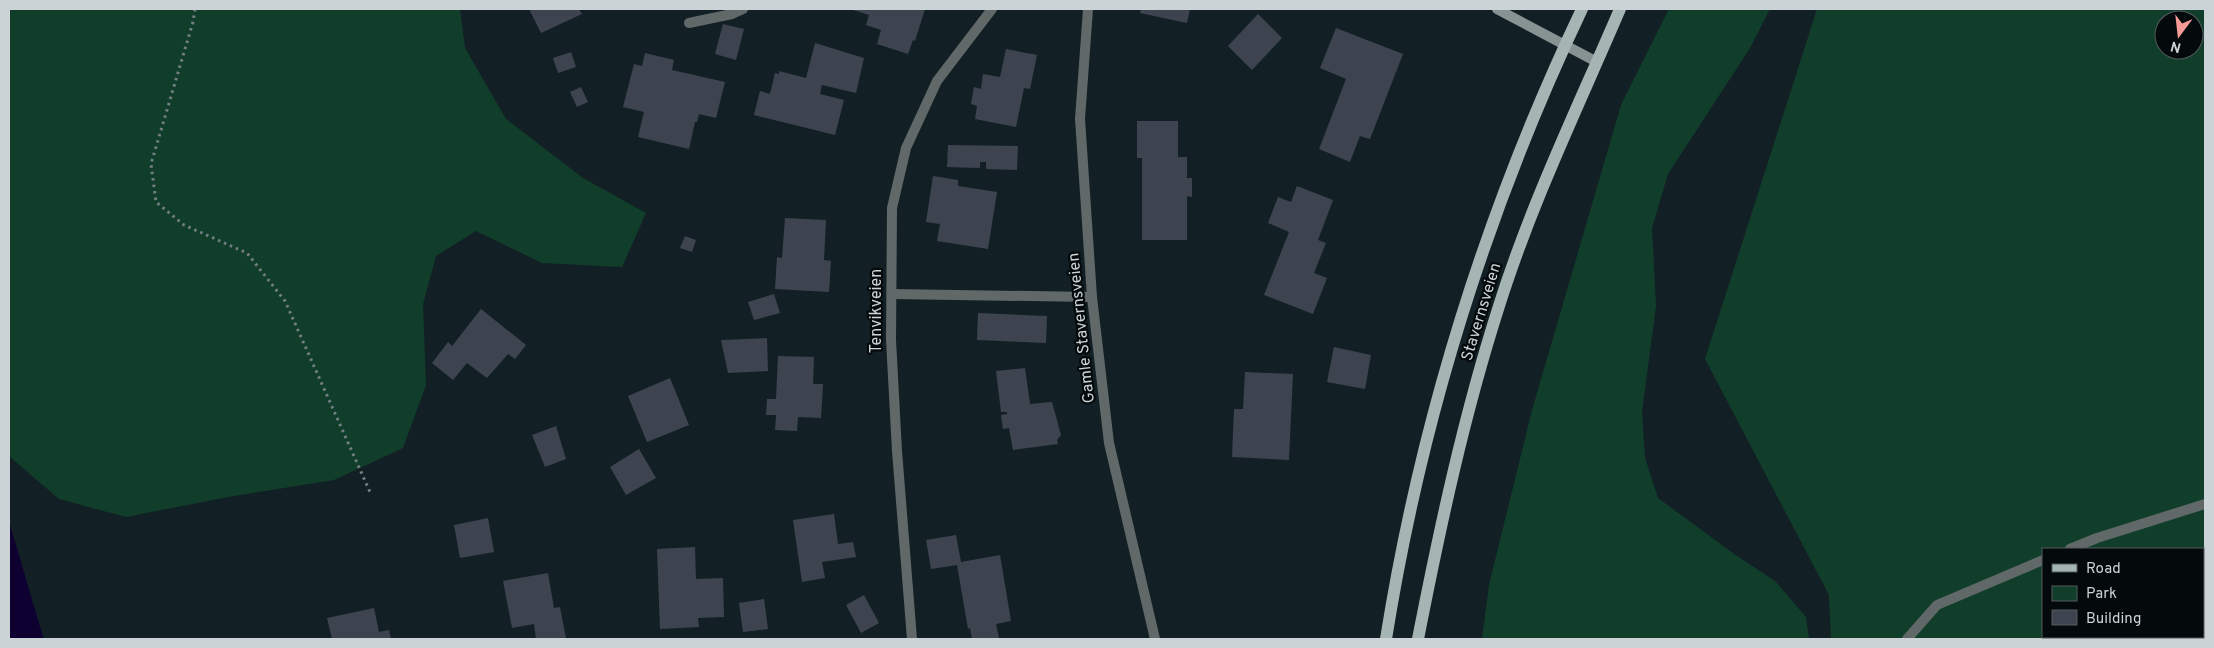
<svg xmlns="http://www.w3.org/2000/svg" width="2214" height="648" font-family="Overpass,sans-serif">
<rect width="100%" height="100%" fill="#122025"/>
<g fill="#113e2b" fill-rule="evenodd">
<path d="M9,9H460L465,48L506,119L583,178L646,213L622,267L542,263L476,231L436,256L423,304L426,385L403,448L334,480L228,497L126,517L59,499L9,456Z"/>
<path d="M1669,9H1770L1750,48L1668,174L1652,228L1656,306L1642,412L1645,458L1658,498L1734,554L1775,581L1806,617L1809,639H1482L1489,585L1532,410L1621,105Z"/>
<path d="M1817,9H2205V639H1831L1829,595L1705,359ZM2164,20H2194V50H2164ZM2043,549H2203V637H2043Z"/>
</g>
<path fill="#0f0032" d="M9,521L43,637L44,639H9Z"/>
<g fill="#3d444f">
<path d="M529,9H579L582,14L541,33Z"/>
<path d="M850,9H925L915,41L913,40L908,54L877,44L881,30L866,25L869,15Z"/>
<path d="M1141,9H1190L1187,23L1140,13Z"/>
<path d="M1258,14L1282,38L1252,70L1228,46Z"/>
<path d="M723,24L744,29L736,60L715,54Z"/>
<path d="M1336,28L1403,54L1370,139L1360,136L1350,162L1319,149L1346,79L1320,68Z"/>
<path d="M815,43L864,58L856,93L822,85L820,94L844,100L835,135L754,115L760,91L770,94L775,73L779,74V71L806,78Z"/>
<path d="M1006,49L1037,55L1030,89L1024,88L1016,127L975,119L977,106L971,104L974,87L981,89L983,74L1000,77Z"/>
<path d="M571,52L576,67L558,73L553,58Z"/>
<path d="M645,53L674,60L672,70L725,82L716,118L699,114L697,122H695L689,149L638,137L644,112L623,107L634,64L642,66Z"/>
<path d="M581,87L588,102L577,107L570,92Z"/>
<path d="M1137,121H1178V157H1187V178H1192V197L1187,196V240H1142V158H1137Z"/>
<path d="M948,145L1018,146L1017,170L986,169V162H980V168L947,167Z"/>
<path d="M933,176L958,180V186L997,192L988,249L937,241L940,224L926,222Z"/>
<path d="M1297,186L1333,200L1318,240L1326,243L1314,273L1327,278L1313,314L1264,295L1289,232L1268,223L1278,197L1291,202Z"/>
<path d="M785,218L826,220L824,260L831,261L829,292L775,289L777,257L782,258Z"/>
<path d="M685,236L696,240L692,252L680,248Z"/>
<path d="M774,294L780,313L754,320L748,302Z"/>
<path d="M481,309L526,345L515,359L508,354L487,378L467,363L453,380L432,363L448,342L452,346Z"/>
<path d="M978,313L1047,316L1046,343L977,340Z"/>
<path d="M767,338L768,371L728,373L721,340Z"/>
<path d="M1334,347L1371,355L1365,389L1327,382Z"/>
<path d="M778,356L814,357L813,384H823L821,418L798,417L797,431L775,430L776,415H766L767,399H776Z"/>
<path d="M1025,368L1030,404L1052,402L1061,435L1057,440L1058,444L1013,450L1009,428L1003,429L1001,415L1007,414V412H1001L996,371Z"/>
<path d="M1245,372L1293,374L1289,460L1232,457L1234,409H1243Z"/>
<path d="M670,378L689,425L647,442L628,396Z"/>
<path d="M556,426L566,459L545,467L532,435Z"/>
<path d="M639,449L656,478L626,495L610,467Z"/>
<path d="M834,514L838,544L853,542L856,557L822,562L825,578L802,582L793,520Z"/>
<path d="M488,518L494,552L460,558L454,525Z"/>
<path d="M956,535L961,562L1000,555L1011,621L996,624L999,638L972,639L970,628L968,629L957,565L931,569L926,540Z"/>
<path d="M695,547L696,579L723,578L724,617L698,618L699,627L660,629L657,549Z"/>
<path d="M548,573L554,608L560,607L566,638L536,639L534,624L512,628L503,581Z"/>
<path d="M864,595L879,623L861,633L846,605Z"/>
<path d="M764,599L768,629L743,632L739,603Z"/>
<path d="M374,608L379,632L389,630L391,639H332L327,618Z"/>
</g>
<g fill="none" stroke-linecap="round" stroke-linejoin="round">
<path stroke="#737e83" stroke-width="3" stroke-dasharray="2.5 4" stroke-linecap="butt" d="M195,9L193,22L151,164L156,202L184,225L247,253L285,301L370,492"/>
<g stroke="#616868" stroke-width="10">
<path d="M2070,549L2097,538L2205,504"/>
<path d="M1907,639L1937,605L2043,560"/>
</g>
<g stroke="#616868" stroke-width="10">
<path d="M1088,9L1080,119L1092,297L1109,443L1155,639"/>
<path d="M689,23L732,14L743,9"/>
<path d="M892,294L1092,297"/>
<path d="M912,639L897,451L891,340L892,208L906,148L937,81L992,9"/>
</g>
<path stroke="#879393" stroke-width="10" d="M1497,9L1597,62"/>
<g stroke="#a4b5b4" stroke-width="12">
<path d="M1386,639C1421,420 1487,209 1582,9"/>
<path d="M1418,639C1440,527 1464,415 1499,306C1531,204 1578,107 1620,9"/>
</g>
</g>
<g text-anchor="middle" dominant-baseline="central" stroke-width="4.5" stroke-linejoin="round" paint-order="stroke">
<g font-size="16" fill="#cbd3d7" stroke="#04090b">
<text transform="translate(877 311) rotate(-90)">Tenvikveien</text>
<text transform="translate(1482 312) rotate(-73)">Stavernsveien</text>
<text transform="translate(1082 328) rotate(-96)">Gamle Stavernsveien</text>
</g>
</g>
<rect width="2214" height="648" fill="none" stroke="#cbd3d7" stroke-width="20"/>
<rect x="2042" y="548" width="162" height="90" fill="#04090b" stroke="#545a5d"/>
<rect x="2052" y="564" width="25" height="8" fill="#a4b5b4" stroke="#545a5d"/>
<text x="2086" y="573" font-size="15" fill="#cbd3d7">Road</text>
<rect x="2052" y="586" width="25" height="15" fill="#113e2b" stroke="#545a5d"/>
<text x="2086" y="598" font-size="15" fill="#cbd3d7">Park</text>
<rect x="2052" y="610" width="25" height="15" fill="#3d444f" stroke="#545a5d"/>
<text x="2086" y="623" font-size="15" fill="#cbd3d7">Building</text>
<g transform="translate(2179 35) rotate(195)"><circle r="24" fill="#04090b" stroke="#545a5d"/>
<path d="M0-4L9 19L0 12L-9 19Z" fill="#f59b97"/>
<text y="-8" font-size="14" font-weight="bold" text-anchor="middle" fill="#cbd3d7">N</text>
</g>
</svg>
